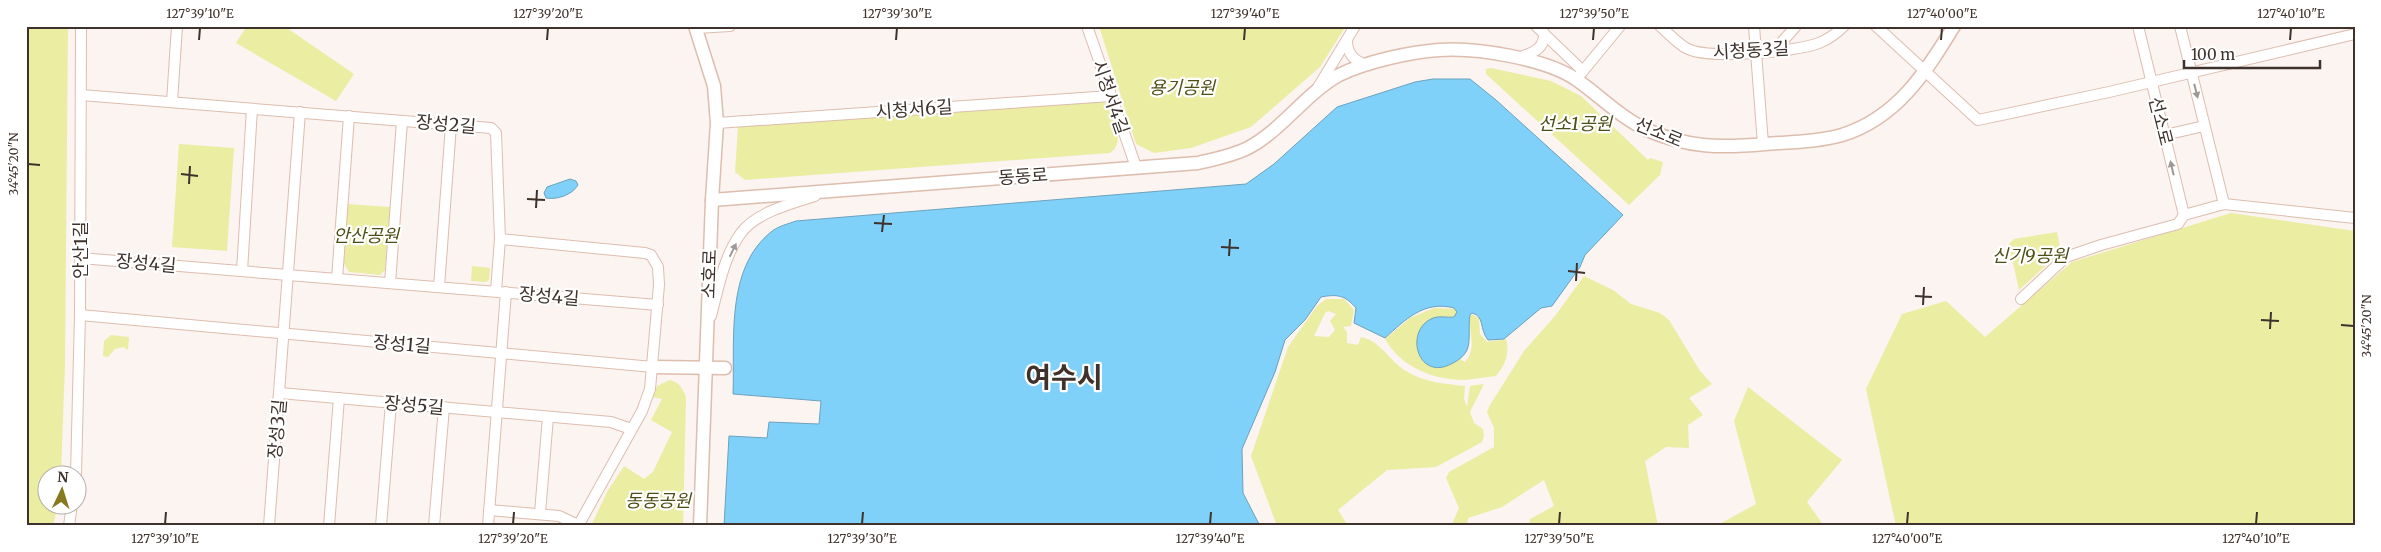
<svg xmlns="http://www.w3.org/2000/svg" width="2381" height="552" font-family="Merriweather,'Noto Sans KR',serif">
<rect width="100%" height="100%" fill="#fbf4f1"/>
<g fill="#eaeda2" fill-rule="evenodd">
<path d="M26,26H68L65,364L61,474H48V504L58,505L53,526H26Z"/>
<path d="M247,26H284L354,74L336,101L236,43Z"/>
<path d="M1099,26H1346L1320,67L1251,127L1191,148L1154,153L1136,144Z"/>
<path d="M1491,68L1551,81L1581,96L1648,160L1650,158L1663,162L1660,175L1629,205L1486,74V69Z"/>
<path d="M1102,102L1109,104C1113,119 1126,143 1110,153L745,180L735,172L738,127Z"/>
<path d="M179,144L234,148L227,251L172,247Z"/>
<path d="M347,204L390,207L385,270L380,275L349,272L343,262Z"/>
<path d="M2231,213L2355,231V526H1896L1866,389L1902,314L1946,301L1985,337L2072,262Z"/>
<path d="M2057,232L2061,252L2019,290L2009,244L2014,239Z"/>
<path d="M472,266L490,268L489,280L486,282L471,281Z"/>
<path d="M1584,276L1613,290L1631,304L1660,313L1669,320L1700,371L1712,384L1689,398L1703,415L1688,425L1689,448L1666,447L1645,461L1658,526H1529L1530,519L1554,506L1544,480L1502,507L1468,518L1467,526H1455L1452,524L1459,508L1446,478L1449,472L1494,447V428L1487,412L1490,405L1524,351L1555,316Z"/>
<path d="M1326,299H1344L1354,310L1351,326L1343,327L1347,332V343L1358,345L1361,337C1381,341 1389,361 1406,371C1423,382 1445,384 1465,386L1464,399L1467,407L1470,386L1484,384L1470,412L1474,423L1483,429L1484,436L1482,442L1436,467L1387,470L1338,510L1348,526H1277L1251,456L1288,347L1317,306ZM1328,311L1336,314L1330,321L1335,330L1329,337L1314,336L1325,313Z"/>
<path d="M1434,308L1456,309L1457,314L1418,336V349L1423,361L1451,364L1460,359L1465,362C1478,348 1468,333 1470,315H1473L1479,318L1480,334L1487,342L1506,339C1510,354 1505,365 1496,376C1486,377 1475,379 1465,380C1433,380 1401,367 1385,339L1410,318Z"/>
<path d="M111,335L129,337L128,350L124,347L115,349L108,357L103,356L104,341Z"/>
<path d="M670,380C680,383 682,388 686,397L683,526H591L607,492L624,466L644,479L653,472L672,432L651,420L662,399L652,397L657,386Z"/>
<path d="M1748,387L1842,460L1807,502L1824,526H1716L1756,504L1734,421Z"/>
</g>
<g fill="#7fd1fa" stroke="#6ca1bc">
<path d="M1433,79H1470L1496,100L1623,215L1585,255L1580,267L1552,306L1541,308L1504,339L1488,340C1479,329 1485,316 1472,313L1470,315C1468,326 1471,340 1467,350C1464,356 1459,360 1453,363C1418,383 1404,332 1431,319C1438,315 1447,318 1454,317L1457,312L1454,308C1424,300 1405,320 1385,338L1354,323L1356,308C1345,295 1337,294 1321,297L1305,320L1285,340L1275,372L1242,449L1243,493L1260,526H724L729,436L767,438L769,422L819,424L821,401L733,394C735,341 725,269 771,232C778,226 788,224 796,221L1246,184L1274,164L1337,107L1415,82Z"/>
<path d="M570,179L576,181L578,185C572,195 557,200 546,198L544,193L547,187Z"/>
</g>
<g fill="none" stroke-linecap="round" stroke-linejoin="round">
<g stroke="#ddbdae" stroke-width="12">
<g id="minor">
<path d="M1087,26L1136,167"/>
<path d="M1536,26L1583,71L1576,80"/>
<path d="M1660,26C1668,33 1677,43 1686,48C1707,60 1796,52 1819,43C1829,39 1836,34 1844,26"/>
<path d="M1754,26L1763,144"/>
<path d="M1876,26L1978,120L2109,92L2355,34"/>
<path d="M2138,26L2184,215"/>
<path d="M2180,26L2224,204"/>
<path d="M696,28L730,26"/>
<path d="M1347,40C1347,54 1354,61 1367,65"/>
<path d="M1774,51L1796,26"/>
<path d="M1518,58C1531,53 1545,50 1544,33"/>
<path d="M1583,71L1620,26"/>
<path d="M1317,89L1355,26"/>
<path d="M81,95L491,128L496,133L500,239L645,253L651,255L658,267L659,285L650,389L642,411L578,526"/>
<path d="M172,102L177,26"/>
<path d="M717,123L1111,96"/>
<path d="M2165,135L2204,126"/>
<path d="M80,258L658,305"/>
<path d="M242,271L252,109"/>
<path d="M337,279L349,116"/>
<path d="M390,283L402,121"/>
<path d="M439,287L451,125"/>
<path d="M496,291L500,239"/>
<path d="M2021,299L2066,257L2101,245L2178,224L2184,215L2224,204L2355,218"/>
<path d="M80,315L653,367"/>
<path d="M711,316C718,289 724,256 741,233C755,213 792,203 815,196"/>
<path d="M280,393L611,422L631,429"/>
<path d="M76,474L80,315L81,26"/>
<path d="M489,510L559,516L578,525"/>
<path d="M540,513L548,417"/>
<path d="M69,526L72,504"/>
<path d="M269,526L300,112"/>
<path d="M329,526L339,398"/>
<path d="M381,526L391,403"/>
<path d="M434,526L444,407"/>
<path d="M488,526L506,292"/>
</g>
</g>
<g stroke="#ddbdae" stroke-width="15">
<g id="tertiary">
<path d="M695,26L714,86L717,123L712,200L700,526"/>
<path d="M712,200L1198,163C1215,159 1232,156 1248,148C1282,130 1305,94 1339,75C1365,62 1410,52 1439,50C1476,47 1547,59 1577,80C1600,96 1621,118 1647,130C1689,148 1721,148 1765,144C1791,142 1817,142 1842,135C1897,118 1926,72 1954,26"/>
<path d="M653,367L725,368"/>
</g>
</g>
<use href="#minor" stroke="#fff" stroke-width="10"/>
<use href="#tertiary" stroke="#fff" stroke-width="12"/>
</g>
<defs><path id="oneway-solid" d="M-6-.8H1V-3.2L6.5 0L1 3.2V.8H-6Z" transform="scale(1.25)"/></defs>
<g fill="#9f9896">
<use href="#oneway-solid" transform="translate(2196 91) rotate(76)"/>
<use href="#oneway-solid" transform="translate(2172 168) rotate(-103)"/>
<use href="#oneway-solid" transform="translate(733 250) rotate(-64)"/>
</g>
<path fill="none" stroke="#3f322c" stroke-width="2" d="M199,40L200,28M547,40L548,28M896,40L897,28M1244,40L1245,28M1593,40L1594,28M1941,40L1942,28M2290,40L2291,28M28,164L40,165M181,174L198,176M189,184L190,166M527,199L545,200M536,208L537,190M874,223L892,224M882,232L884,215M1221,247L1239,248M1229,256L1230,239M1568,271L1585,273M1576,281L1577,263M1915,296L1932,297M1923,305L1924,287M2261,320L2279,321M2341,325L2354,326M2270,329L2271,312M165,524L166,512M513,524L514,512M862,524L863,512M1210,524L1211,512M1559,524L1560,512M1907,524L1908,512M2256,524L2257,512"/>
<g text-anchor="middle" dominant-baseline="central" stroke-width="4.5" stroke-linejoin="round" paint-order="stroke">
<g font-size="18" fill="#3f322c" stroke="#fff">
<text transform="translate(1751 50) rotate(-3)">시청동3길</text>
<text transform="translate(1111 97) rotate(71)">시청서4길</text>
<text transform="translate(914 109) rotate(-4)">시청서6길</text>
<text transform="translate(2161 121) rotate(76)">선소로</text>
<text transform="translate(446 124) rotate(5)">장성2길</text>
<text transform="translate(1659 132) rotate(22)">선소로</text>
<text transform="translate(1023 176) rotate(-4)">동동로</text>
<text transform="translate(80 250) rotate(-90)">안산1길</text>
<text transform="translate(146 263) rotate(5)">장성4길</text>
<text transform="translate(709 274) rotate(-88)">소호로</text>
<text transform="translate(549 296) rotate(5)">장성4길</text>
<text transform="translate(402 344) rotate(5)">장성1길</text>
<text transform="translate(414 405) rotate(5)">장성5길</text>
<text transform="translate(277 429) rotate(-85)">장성3길</text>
</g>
<g font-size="18" font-style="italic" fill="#4e4f16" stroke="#fff">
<text x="1182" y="87">용기공원</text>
<text x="1575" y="123">선소1공원</text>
<text x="366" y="235">안산공원</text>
<text x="2030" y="255">신기9공원</text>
<text x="658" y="500">동동공원</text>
</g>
<g font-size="28" font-weight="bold" fill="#3f322c" stroke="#fff">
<text x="1064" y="377">여수시</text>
</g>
</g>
<rect width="2381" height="552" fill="none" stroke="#ffffff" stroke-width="55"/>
<g transform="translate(62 490) rotate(4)"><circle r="24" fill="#ffffff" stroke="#b2adab"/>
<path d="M0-4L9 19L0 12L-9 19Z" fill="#87791d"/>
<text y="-8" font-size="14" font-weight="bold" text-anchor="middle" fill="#3f322c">N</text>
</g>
<path d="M2184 60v8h136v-8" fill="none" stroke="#3f322c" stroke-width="2.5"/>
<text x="2191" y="60" font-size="15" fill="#3f322c" stroke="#ffffff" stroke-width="4" paint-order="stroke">100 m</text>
<rect x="28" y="28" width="2326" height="496" fill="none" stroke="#3f322c" stroke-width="2"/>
<g font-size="12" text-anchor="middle" fill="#3f322c">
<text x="200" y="18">127°39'10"E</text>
<text x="548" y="18">127°39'20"E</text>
<text x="897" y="18">127°39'30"E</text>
<text x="1245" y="18">127°39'40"E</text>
<text x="1594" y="18">127°39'50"E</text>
<text x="1942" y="18">127°40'00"E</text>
<text x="2291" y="18">127°40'10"E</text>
<text transform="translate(14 164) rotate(-90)" y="4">34°45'20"N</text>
<text transform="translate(2367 326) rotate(-90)" y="4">34°45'20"N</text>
<text x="165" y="543">127°39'10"E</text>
<text x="513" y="543">127°39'20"E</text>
<text x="862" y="543">127°39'30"E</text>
<text x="1210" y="543">127°39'40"E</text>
<text x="1559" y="543">127°39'50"E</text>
<text x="1907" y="543">127°40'00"E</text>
<text x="2256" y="543">127°40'10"E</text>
</g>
</svg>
